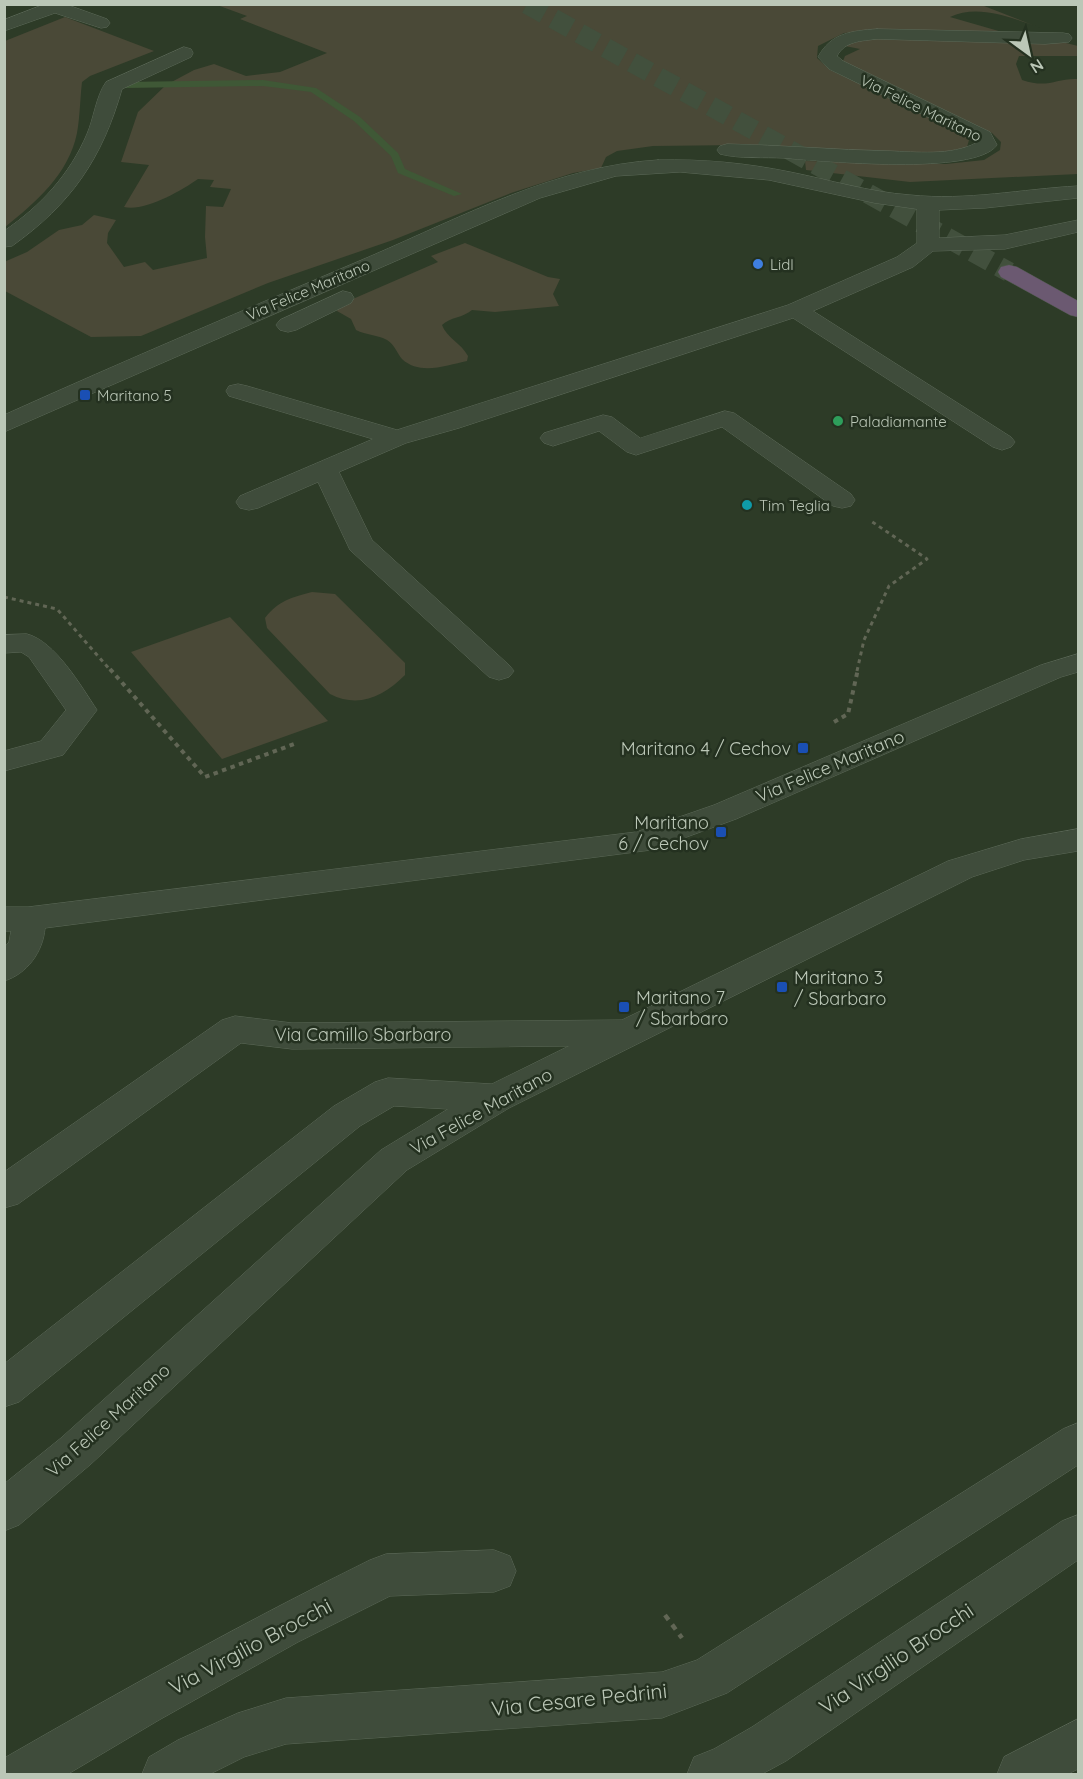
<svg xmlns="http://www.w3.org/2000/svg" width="1083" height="1779" font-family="Quicksand,sans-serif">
<rect width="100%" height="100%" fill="#2d3b27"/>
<g fill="#4a4937">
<path d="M979,4L1043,29C1015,19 979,3 950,17L1016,36L866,31L844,33L818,46L817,58L830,70L966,133L969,140L967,147L959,151L940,154L740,145L653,146L617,151L606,157L601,168L573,173L511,193L393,240L268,283L141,336L91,337L5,291L4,262L27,252L59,230L82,225L94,215L116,220L108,233L107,243L124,267L145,262L153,270L207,258L205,237L206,206L223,207L231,189L210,187L214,180L198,179C181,191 144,212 124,207L149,165L121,162L138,112L166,85L194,70L214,64L246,76L280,72L327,53L240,19L247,16L217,5Z"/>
<path d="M65,17L154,51L90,76L82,82C80,99 80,117 77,133C69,174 35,203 5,227V41Z"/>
<path d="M876,37L1062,42L1078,46V56H1019L1016,64L1022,80C1049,89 1055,78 1078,79V174L910,182L806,170L805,161L946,164L984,160L1000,150L1001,142L992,133L850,69L843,61L845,56L860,49L845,46L848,41Z"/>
<path d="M465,243L548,277L560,279L553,294L559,306L495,312L472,310C463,318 450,317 442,325C446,337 461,343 468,356L467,361C447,365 420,376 402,359C397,353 395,345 387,340C378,335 366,335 356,330L351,319L337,311L339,305L438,262L431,256Z"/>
<path d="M312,592L335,594L405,663V675C384,696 359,709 330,694L267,628L265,618C279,600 291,598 312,592Z"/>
<path d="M230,617L328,721L222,759L131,652Z"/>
</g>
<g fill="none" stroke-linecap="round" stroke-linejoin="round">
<path fill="#3f5836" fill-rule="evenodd" d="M263,80L316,88L360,117L398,153L405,169L462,194L454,196L398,173L391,156L354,121L311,92L263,86L124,88L120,85L124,82Z"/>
<path stroke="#42503d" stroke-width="20" stroke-dasharray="20 10" stroke-linecap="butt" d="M527,4L1009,272"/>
<g stroke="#5d6a59" stroke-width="1">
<g id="minor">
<path d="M45,4H65L107,19L110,23L107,27L101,28L55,13L4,31V20Z"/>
<path d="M877,29L1063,33L1069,34L1072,38L1069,42L1045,44L877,39C861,41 845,41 837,56L843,61L990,132L997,145C975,176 823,161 784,158C764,157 740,159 720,154L717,150L720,146L727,144C781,145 835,150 889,151C916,152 951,156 976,143L975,140L829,69L818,57C831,33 851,31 877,29Z"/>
<path d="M184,47L191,49L193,53L191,57L122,89C102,159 71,204 12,246L4,247V231C41,206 70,174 87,134C94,118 96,96 106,82Z"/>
<path d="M658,160C703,159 746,163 790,172C830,180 869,192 910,195C967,201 1022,189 1078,186V198L985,208L939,210V238L1005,235L1078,220V232L1005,249L933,251L913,267L813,311L1011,437L1015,442L1011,447L1002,450L993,447L793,318L459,428L406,443L339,472L372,540L509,665L514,671L509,677L499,680L489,677L350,550L318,482L258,508L249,510L240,508L236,502L240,496L373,439L229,396L226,391L229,386L238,384L247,386L397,430L788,305L897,257L917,243V209L875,203L769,180L680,172L616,176L540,198L4,432V415C126,360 249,308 371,256C464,216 556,166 658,160Z"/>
<path d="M343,291L351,293L354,298L351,303L296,330L288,332L280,330L276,325L280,320Z"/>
<path d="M725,411L734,413L851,494L855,500L851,506L842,508L833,506L722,427L636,455L627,452L599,431L553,446L544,443L540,438L544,433L603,415L612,417L640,438Z"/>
<path d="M27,634C55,641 81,686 97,710L63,755L4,771V751L41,741L66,710L29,657L21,652L4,653V635Z"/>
<path d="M1078,654V672L1061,677L736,819L651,850L45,928C43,952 27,974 4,981V948L9,942L11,931H4V907H28L636,832L714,805L1041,665Z"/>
<path d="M1078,829V851L1024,860L972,877L509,1108L407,1170L91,1464L19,1525L4,1531V1484L61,1438L381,1150L448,1109L394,1106L360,1126L19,1402L4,1407V1364L334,1106L375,1082L388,1078L492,1084L569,1046L292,1049L241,1043L18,1204L4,1208V1172L222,1020L235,1016L292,1023L622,1020L948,861L1021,839Z"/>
<path d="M1078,1423V1465L727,1693L662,1718L286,1744L244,1757L210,1774H142L149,1757L178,1740L238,1713L286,1698L662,1672L697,1660L1063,1429Z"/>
<path d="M1078,1515V1560L786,1761L762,1774H687L694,1757L714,1749L752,1727L1062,1521Z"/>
<path d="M494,1550L510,1556L516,1571L510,1586L494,1592L390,1596L298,1642L159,1720L68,1774H4L6,1757C126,1688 246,1621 370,1560L386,1554Z"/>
<path d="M1078,1719V1769L1068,1774H997L1004,1757Z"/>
</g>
</g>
<g stroke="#4a5746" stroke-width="1">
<path id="highway" d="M1009,265L1017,267L1078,301V317L1070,315L1001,277L998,272L1001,267Z"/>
</g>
<g stroke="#616655" stroke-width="3" stroke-dasharray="4 4" stroke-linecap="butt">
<path d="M4,597L57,609L111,671"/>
<path d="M857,671L864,640L889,586L927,559L871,521"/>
</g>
<g stroke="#616655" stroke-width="4" stroke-dasharray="4.5 4.5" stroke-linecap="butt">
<path d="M110,669L205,777L297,743"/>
<path d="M834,722L848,714L858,669"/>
</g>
<path stroke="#616655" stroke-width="4.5" stroke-dasharray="6 6" stroke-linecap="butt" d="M665,1615L682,1638"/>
<use href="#minor" fill="#3f4c3b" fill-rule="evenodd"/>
<use href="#highway" fill="#6b5971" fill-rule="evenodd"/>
</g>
<circle fill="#3f7fe0" stroke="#243120" stroke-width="2" cx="758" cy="264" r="6"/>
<g fill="#1a4fb4" stroke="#243120" stroke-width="2">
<rect x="79" y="389" width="12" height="12" rx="3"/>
<rect x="797" y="742" width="12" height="12" rx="3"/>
<rect x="715" y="826" width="12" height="12" rx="3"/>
<rect x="776" y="981" width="12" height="12" rx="3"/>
<rect x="618" y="1001" width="12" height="12" rx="3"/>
</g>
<circle fill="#2e9e5b" stroke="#243120" stroke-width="2" cx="838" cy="421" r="6"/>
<circle fill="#0f9aa8" stroke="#243120" stroke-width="2" cx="747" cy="505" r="6"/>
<g text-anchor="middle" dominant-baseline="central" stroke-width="5" stroke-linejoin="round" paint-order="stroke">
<g font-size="15" fill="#bbc7b7" stroke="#243120">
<text transform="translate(921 108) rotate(26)">Via Felice Maritano</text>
<text transform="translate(308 290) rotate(-23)">Via Felice Maritano</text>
</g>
<g font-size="15" fill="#bbc7b7" stroke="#243120" text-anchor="start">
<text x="770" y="264">Lidl</text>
<text x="97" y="395">Maritano 5</text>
<text x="850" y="421">Paladiamante</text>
<text x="759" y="505">Tim Teglia</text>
</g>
<g font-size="18" fill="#bbc7b7" stroke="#243120" text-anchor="end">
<text x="791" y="748">Maritano 4 / Cechov</text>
<text x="709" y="822">Maritano<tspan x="709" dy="21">6 / Cechov</tspan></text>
<text x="794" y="977" text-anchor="start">Maritano 3<tspan x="794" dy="21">/ Sbarbaro</tspan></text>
<text x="636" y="997" text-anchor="start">Maritano 7<tspan x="636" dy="21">/ Sbarbaro</tspan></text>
</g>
<g font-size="18" fill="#bbc7b7" stroke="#243120">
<text transform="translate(830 766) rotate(-23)">Via Felice Maritano</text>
<text x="363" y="1034">Via Camillo Sbarbaro</text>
<text transform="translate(481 1111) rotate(-29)">Via Felice Maritano</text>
<text transform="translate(108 1420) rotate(-42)">Via Felice Maritano</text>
</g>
<g font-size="21" fill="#bbc7b7" stroke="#243120">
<text transform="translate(250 1646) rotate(-28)">Via Virgilio Brocchi</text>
<text transform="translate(896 1658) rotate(-34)">Via Virgilio Brocchi</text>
<text transform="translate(579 1699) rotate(-6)">Via Cesare Pedrini</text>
</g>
</g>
<rect width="1083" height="1779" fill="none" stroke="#bbc7b7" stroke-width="12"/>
<g transform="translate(1029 54) rotate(147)" stroke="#243120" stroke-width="4.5" paint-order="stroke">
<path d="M0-4.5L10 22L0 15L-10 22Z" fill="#bbc7b7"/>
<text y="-9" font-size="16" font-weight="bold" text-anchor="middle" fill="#bbc7b7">N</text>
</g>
</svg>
